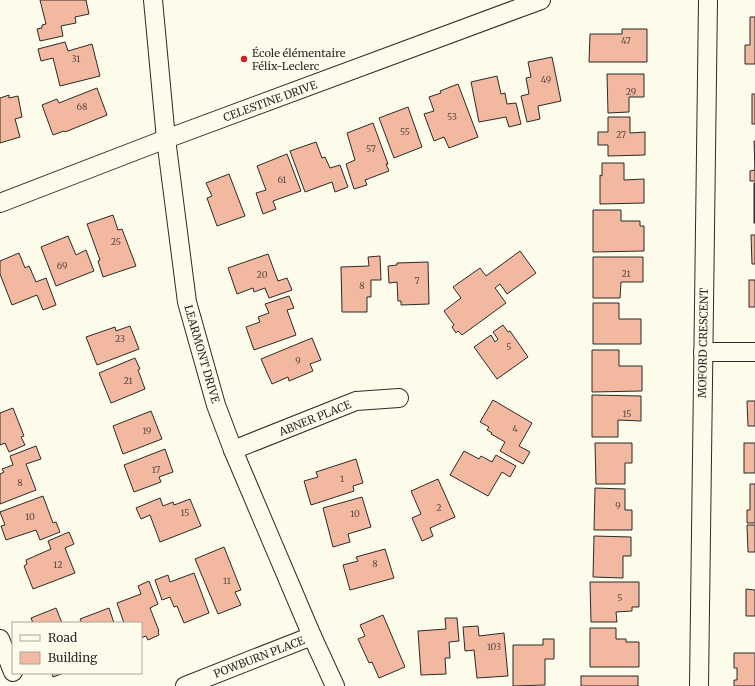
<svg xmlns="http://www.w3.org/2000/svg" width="755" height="686" font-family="Merriweather,serif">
<rect width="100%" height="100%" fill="#fdfbea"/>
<g fill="#f2b8a0" stroke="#2b2b2b">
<path d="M40,0H86L89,14L75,17L76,23L61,26L63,36L40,41L37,29L42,28V25L46,24Z"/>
<path d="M750,17H755V64H745V45H750Z"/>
<path d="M622,29H647V62H589L590,34H622Z"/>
<path d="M65,42L68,51L92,44L100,76L60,86L53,58L41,61L38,49Z"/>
<path d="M552,57L561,101L538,106L540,119L527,122L521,96L529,94L526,78L531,77L528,62Z"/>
<path d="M607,74H644V97H629V112L608,113Z"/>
<path d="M497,76L501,94L505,93L507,104L516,103L521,124L509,127L506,117L479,122L471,82Z"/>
<path d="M458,84L478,137L449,148L444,137L434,141L424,114L434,111L429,97L441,93L440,91Z"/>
<path d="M97,88L107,115L65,132L64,131L53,135L42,105L57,99L59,103Z"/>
<rect x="752" y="94" width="3" height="30"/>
<path d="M9,95V98L18,96L22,117L15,119L20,137L0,143V98Z"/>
<path d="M408,107L422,147L394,158L379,118Z"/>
<path d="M608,117H630V133L645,132V155L608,156V145H598V132H608Z"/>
<path d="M373,123L388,164H386L389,171L365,180L367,185L354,189L346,164L355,160L347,133Z"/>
<path d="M754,141H755V181H750V171L755,170Z"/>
<path d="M316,142L322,158L325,157L330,168L340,165L348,187L335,192L332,182L305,192L290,151Z"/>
<path d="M287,154L301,191L273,201L276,209L263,214L256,193L266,190L257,166Z"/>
<path d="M602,163H624V180L644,179V203L600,204V175L602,176Z"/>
<path d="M229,174L245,216L217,226L207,198L212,196L206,183Z"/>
<rect x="754" y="183" width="1" height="40"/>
<path d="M593,210H621V221H640V226H644V251L593,252Z"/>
<path d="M113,215L118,230L122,229L136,266L103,277L98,261L100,260L87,224Z"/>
<path d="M751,235H755V264H752Z"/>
<path d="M68,236L76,255L86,250L94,271L56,286L41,247Z"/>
<path d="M520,251L536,273L507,294L500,284L495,288L506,303L462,335L458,331L456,333L452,327L454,325L444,311L461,298L453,287L480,268L486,276Z"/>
<path d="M19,253L25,268L29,266L36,282L46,278L56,305L43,310L37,295L12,305L0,274V261Z"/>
<path d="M268,254L278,281L287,278L292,290L269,298L265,288L254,292L253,288L237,294L228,268Z"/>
<path d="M380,256L381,280H371V297H367V312H342L341,267L369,266L368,257Z"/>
<path d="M593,257H643V282H621L620,298H593Z"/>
<path d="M428,262L429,304L401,305V301H398L397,282L389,283L388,266L397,265V263Z"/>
<rect x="749" y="280" width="6" height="27"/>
<path d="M289,296L294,308L287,310L296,335L254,350L246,327L260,322L258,317L269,313L265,304Z"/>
<path d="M593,303H619V319H641V344H593Z"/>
<path d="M503,325L508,332L510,331L528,357L497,379L474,347L491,335L495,342L498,339L493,332Z"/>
<path d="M130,326L139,349L97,365L86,337L115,327L116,331Z"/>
<path d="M312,338L321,360L310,364L313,371L289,381L288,377L272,384L261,359Z"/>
<path d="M592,350H619V366H642V391L592,392Z"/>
<path d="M135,358L140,369L138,370L145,389L111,403L99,373Z"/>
<path d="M592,395L641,396V421L618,420V437H592Z"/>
<path d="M493,400L532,423L519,446L530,452L523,464L500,451L505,442L491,434L492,433L487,430L489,427L480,422Z"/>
<path d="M747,401H755V426H748Z"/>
<path d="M13,408L24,436L21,437L25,445L9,452L5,443L0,445V413Z"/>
<path d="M151,411L162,439L123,454L113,426Z"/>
<path d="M595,443H632V463H625V484H596Z"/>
<rect x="744" y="443" width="11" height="30"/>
<path d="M36,446L41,459L26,464L36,490L0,504V474L4,472L2,469L13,465L10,456Z"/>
<path d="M165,449L173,472L159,477L161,482L134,492L124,465Z"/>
<path d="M464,451L479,459L481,456L492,462L496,455L516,466L510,477L502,472L488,496L450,475Z"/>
<path d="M356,459L363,483L353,486L354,491L311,505L304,481L318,477L316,472Z"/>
<path d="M438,479L455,517L430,528L433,536L422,541L412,518L421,514L411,491Z"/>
<path d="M750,484H755V523H747V510H750Z"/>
<path d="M595,488L625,489V510H632V530H594Z"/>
<path d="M43,496L53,523L56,522L60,532L40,540L36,530L6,540L1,526L5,525L0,512Z"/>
<path d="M362,497L371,527L348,534L350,542L333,547L323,508Z"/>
<path d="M160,498L163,506L173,502L174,505L190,499L201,526L160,542L150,515L141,519L136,508Z"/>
<path d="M747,525H755V552H748Z"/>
<path d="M69,532L74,544L65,548L75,573L33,589L24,566L27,564L26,560L51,549L48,541Z"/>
<path d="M594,536L631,537V556H623V578L593,577Z"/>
<path d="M224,547L241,590L235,592L241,605L218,614L195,559Z"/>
<path d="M385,549L394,578L350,590L343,565L358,561L356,557Z"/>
<path d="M194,573L209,613L184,623L177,606L174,607L170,597L162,600L155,580L168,575L170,582Z"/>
<path d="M149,581L158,604L150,608L159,631H158L159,635L148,640L146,636L141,638V623H124L117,603L141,594L138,586Z"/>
<path d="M590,582H639V607H632V611L616,612L617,622H591Z"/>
<path d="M746,589L755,590V616H746Z"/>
<path d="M56,608L62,623H33L31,618Z"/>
<path d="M109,608L114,623H82L80,619Z"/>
<path d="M383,615L405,667L379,678L372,662L369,663L358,639L365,636L360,625Z"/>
<path d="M445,618H457L459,641L449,642L450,658H445L446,674L421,675L418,631L446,629Z"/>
<path d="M478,626L479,636L504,633L508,676L477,678L474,650L465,651L463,627Z"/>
<path d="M590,628H616V639H626V642H639V667H590Z"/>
<path d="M543,639H554V659H545V685L513,686V645H543Z"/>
<path d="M734,653H755V686H734V680H737V668H734Z"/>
<path d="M52,673H64L53,677Z"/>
<rect x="581" y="676" width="57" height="10"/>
</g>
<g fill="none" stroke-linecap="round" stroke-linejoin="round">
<g stroke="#2b2b2b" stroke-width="20">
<g id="minor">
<path d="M153,0L166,139L187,302L216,405L233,450L312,636L335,686"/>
<path d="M0,203L166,139L541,0"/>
<path d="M703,352H755"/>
<path d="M233,450L356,401L399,398"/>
<path d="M0,639L13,672"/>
<path d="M185,686L312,636"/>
<path d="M699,686L708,0"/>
</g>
</g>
<use href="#minor" stroke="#fdfbea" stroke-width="18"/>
</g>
<circle fill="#c62828" stroke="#fdfbea" stroke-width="1.5" cx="244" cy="59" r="4"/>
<g text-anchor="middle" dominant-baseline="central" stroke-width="3" stroke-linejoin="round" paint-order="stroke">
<g font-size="9" fill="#5d4e48">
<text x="626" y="40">47</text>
<text x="76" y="58">31</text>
<text x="546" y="79">49</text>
<text x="631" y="91">29</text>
<text x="82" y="106">68</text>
<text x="452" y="116">53</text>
<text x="405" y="131">55</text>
<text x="621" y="134">27</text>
<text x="371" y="148">57</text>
<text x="282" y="179">61</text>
<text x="116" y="241">25</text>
<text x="62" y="265">69</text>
<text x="626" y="273">21</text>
<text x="262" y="274">20</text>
<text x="417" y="280">7</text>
<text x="362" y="285">8</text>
<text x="120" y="338">23</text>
<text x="509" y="346">5</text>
<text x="298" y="360">9</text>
<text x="128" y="380">21</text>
<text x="627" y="413">15</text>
<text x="515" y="428">4</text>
<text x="147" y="430">19</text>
<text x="156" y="469">17</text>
<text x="342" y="478">1</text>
<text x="20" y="482">8</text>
<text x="618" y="505">9</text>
<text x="439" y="507">2</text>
<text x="185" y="512">15</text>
<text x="355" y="513">10</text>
<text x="30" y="516">10</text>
<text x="375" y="563">8</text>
<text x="58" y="564">12</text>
<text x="227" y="580">11</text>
<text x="620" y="597">5</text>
<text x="494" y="646">103</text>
</g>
<g font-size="11" fill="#2b2b2b" stroke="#fdfbea" text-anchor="start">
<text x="252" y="53">École élémentaire<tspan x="252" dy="13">Félix-Leclerc</tspan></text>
</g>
<g font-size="11" fill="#2b2b2b" stroke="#fdfbea">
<text transform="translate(270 101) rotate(-20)">CELESTINE DRIVE</text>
<text transform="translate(703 343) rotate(-89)">MOFORD CRESCENT</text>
<text transform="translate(202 354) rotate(74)">LEARMONT DRIVE</text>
<text transform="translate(315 418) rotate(-22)">ABNER PLACE</text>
<text transform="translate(259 657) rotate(-21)">POWBURN PLACE</text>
</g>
</g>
<rect x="12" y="622" width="130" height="52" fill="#fdfbea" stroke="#a9a89e"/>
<rect x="20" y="635" width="20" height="6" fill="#fdfbea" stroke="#a9a89e"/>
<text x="48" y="642" font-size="12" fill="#2b2b2b">Road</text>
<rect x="20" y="652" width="20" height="12" fill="#f2b8a0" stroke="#a9a89e"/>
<text x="48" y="662" font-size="12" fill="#2b2b2b">Building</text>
</svg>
